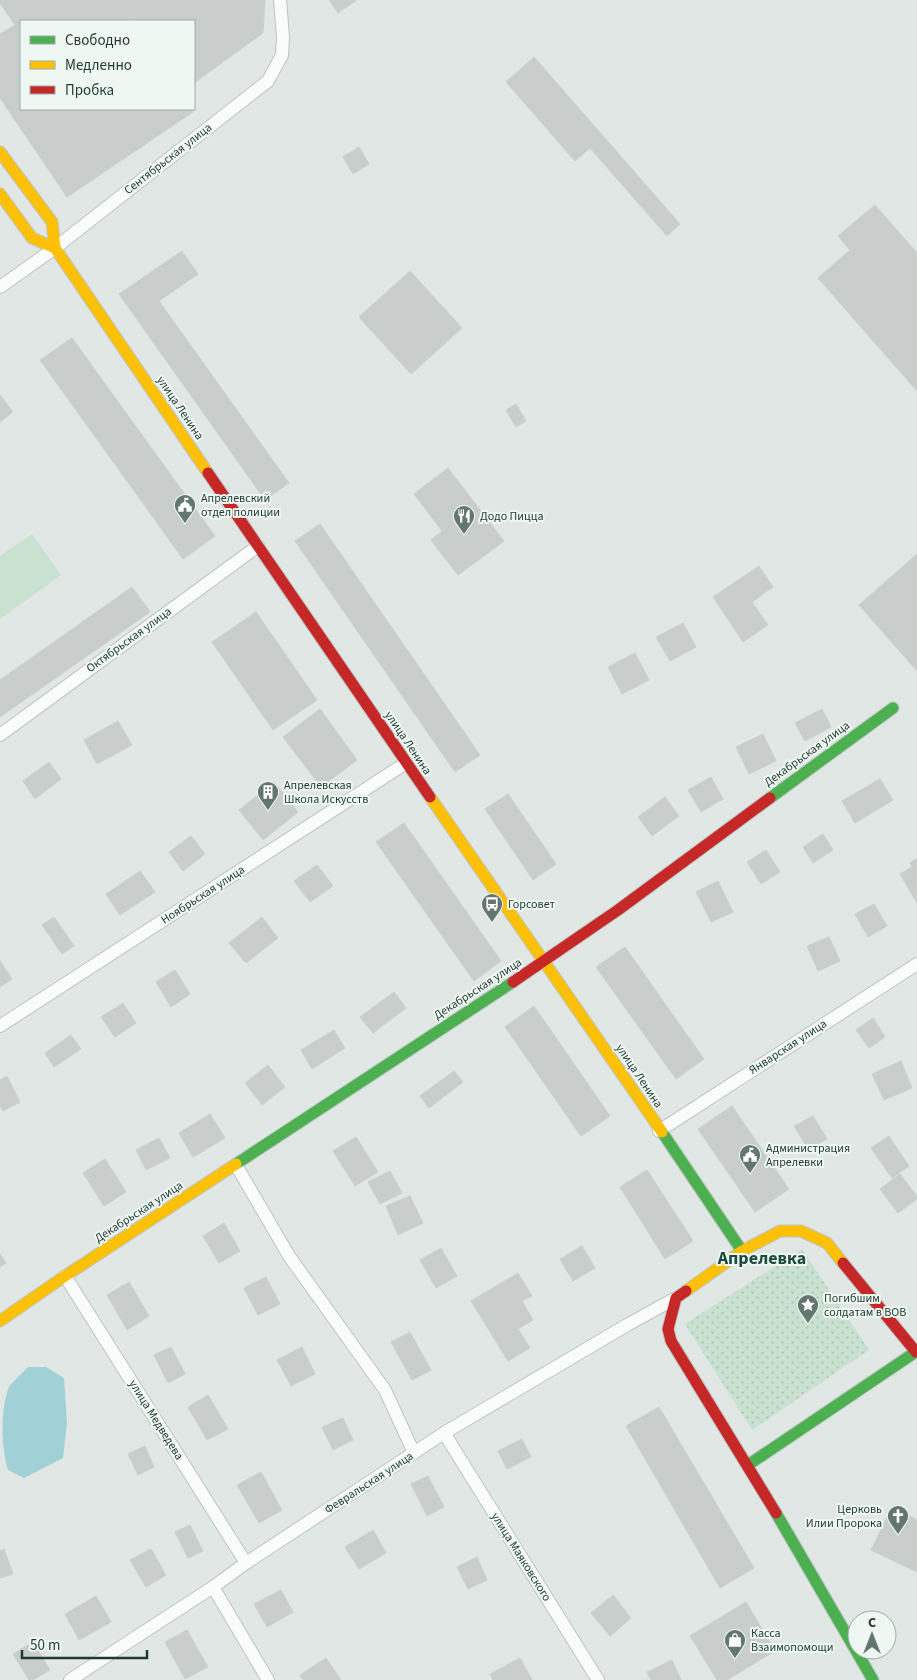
<svg xmlns="http://www.w3.org/2000/svg" width="917" height="1680" font-family="'Source Sans 3',sans-serif">
<defs>
<pattern id="grass-dots" width="8" height="8" patternUnits="userSpaceOnUse" patternTransform="scale(1.25)"><rect width="8" height="8" fill="#c9e1d0"/><path d="M2 2h.1M6 6h.1" fill="none" stroke="#acc2b3" stroke-width="1.8" stroke-linecap="round"/></pattern>
</defs>
<rect width="100%" height="100%" fill="#e1e7e4"/>
<path fill="url(#grass-dots)" d="M802,1249L869,1350L752,1430L685,1324Z"/>
<path fill="#c9e1d0" d="M32,534L61,575L0,619V556Z"/>
<path fill="#a1d0d7" d="M28,1367H46L64,1378L67,1423L63,1458L24,1478L8,1470C1,1444 0,1411 9,1387C14,1380 22,1374 28,1367Z"/>
<g fill="#c9cecc" stroke="#cad0cd">
<path d="M0,0H117L132,21H21V109H191L193,112L67,197L0,98V34L15,25L0,3Z"/>
<path d="M117,0H265L263,33L194,83V21H132Z"/>
<path d="M329,0H357L338,13Z"/>
<path d="M534,57L680,224L667,236L590,148L575,161L506,82Z"/>
<path d="M359,147L369,164L353,174L343,157Z"/>
<path d="M875,205L917,253V391L818,278L850,250L838,236Z"/>
<path d="M182,251L198,274L159,301L289,483L265,500L119,294Z"/>
<path d="M410,271L462,328L411,374L359,317Z"/>
<path d="M72,338L215,536L183,559L40,360Z"/>
<path d="M0,395L13,412L0,422Z"/>
<path d="M516,404L526,421L516,427L506,410Z"/>
<path d="M448,468L504,541L458,575L431,540L442,531L414,494Z"/>
<path d="M320,524L480,755L455,772L295,541Z"/>
<path d="M917,554V671L859,605Z"/>
<path d="M759,566L773,587L752,602L768,625L743,642L713,597Z"/>
<path d="M132,587L150,612L0,717V680Z"/>
<path d="M256,612L317,700L273,730L212,642Z"/>
<path d="M683,623L696,647L670,661L656,637Z"/>
<path d="M635,653L649,680L622,694L608,667Z"/>
<path d="M320,709L357,760L321,787L283,737Z"/>
<path d="M822,709L831,727L805,741L795,723Z"/>
<path d="M118,721L132,745L97,764L84,740Z"/>
<path d="M763,734L776,761L749,774L736,747Z"/>
<path d="M49,762L61,779L35,799L23,781Z"/>
<path d="M711,777L723,799L701,812L688,790Z"/>
<path d="M880,779L893,800L855,823L842,801Z"/>
<path d="M274,782L298,812L263,840L239,810Z"/>
<path d="M508,794L556,864L533,880L485,809Z"/>
<path d="M665,797L679,816L652,836L638,817Z"/>
<path d="M404,823L501,961L474,981L376,842Z"/>
<path d="M823,834L833,850L813,863L803,847Z"/>
<path d="M191,836L205,854L183,871L169,852Z"/>
<path d="M766,850L780,872L761,884L747,862Z"/>
<path d="M917,858V903L900,874L912,867L910,863Z"/>
<path d="M317,865L333,886L310,902L294,881Z"/>
<path d="M140,871L155,892L120,915L106,894Z"/>
<path d="M718,881L733,912L711,922L696,892Z"/>
<path d="M874,904L887,926L868,937L855,914Z"/>
<path d="M54,917L74,946L62,954L42,925Z"/>
<path d="M262,917L278,938L246,963L229,943Z"/>
<path d="M829,937L840,961L818,971L807,946Z"/>
<path d="M625,947L704,1059L676,1079L596,967Z"/>
<path d="M0,961L12,979L0,987Z"/>
<path d="M175,970L190,994L171,1007L156,982Z"/>
<path d="M394,992L406,1008L373,1033L360,1017Z"/>
<path d="M123,1003L136,1023L115,1037L101,1017Z"/>
<path d="M534,1006L610,1116L581,1136L505,1027Z"/>
<path d="M873,1018L885,1037L869,1048L856,1030Z"/>
<path d="M334,1030L345,1048L312,1069L301,1050Z"/>
<path d="M71,1035L81,1049L54,1067L45,1053Z"/>
<path d="M901,1061L912,1088L884,1100L872,1074Z"/>
<path d="M268,1065L285,1087L262,1105L245,1083Z"/>
<path d="M454,1071L463,1082L429,1108L420,1096Z"/>
<path d="M7,1076L20,1102L3,1111L0,1105V1080Z"/>
<path d="M732,1106L789,1189L755,1212L698,1129Z"/>
<path d="M210,1114L225,1138L193,1157L179,1133Z"/>
<path d="M813,1116L827,1139L808,1149L794,1126Z"/>
<path d="M889,1136L909,1166L892,1178L871,1148Z"/>
<path d="M356,1137L378,1172L355,1186L333,1151Z"/>
<path d="M159,1138L170,1158L146,1170L136,1150Z"/>
<path d="M105,1159L126,1192L104,1206L83,1173Z"/>
<path d="M647,1170L693,1241L665,1259L620,1187Z"/>
<path d="M390,1171L402,1193L380,1204L368,1182Z"/>
<path d="M900,1174L917,1196V1199L898,1213L880,1189Z"/>
<path d="M410,1196L423,1223L398,1235L386,1206Z"/>
<path d="M224,1223L240,1251L219,1263L203,1236Z"/>
<path d="M582,1246L595,1268L573,1281L560,1259Z"/>
<path d="M441,1248L457,1276L436,1288L420,1260Z"/>
<path d="M0,1254L6,1263L0,1267Z"/>
<path d="M518,1273L532,1296L522,1301L533,1320L518,1329L530,1348L508,1361L471,1301Z"/>
<path d="M266,1277L280,1304L258,1315L244,1288Z"/>
<path d="M129,1282L149,1316L127,1330L107,1295Z"/>
<path d="M410,1332L431,1370L412,1380L391,1342Z"/>
<path d="M171,1347L185,1374L168,1383L154,1355Z"/>
<path d="M302,1347L315,1374L291,1386L277,1360Z"/>
<path d="M208,1395L228,1429L207,1440L188,1407Z"/>
<path d="M659,1407L754,1568L720,1588L626,1426Z"/>
<path d="M343,1418L353,1440L333,1450L322,1427Z"/>
<path d="M522,1439L531,1457L507,1469L498,1451Z"/>
<path d="M145,1446L154,1467L138,1475L128,1454Z"/>
<path d="M261,1472L282,1510L259,1523L237,1485Z"/>
<path d="M428,1476L444,1507L427,1516L411,1484Z"/>
<path d="M892,1507L917,1520V1572L871,1550Z"/>
<path d="M190,1525L203,1551L188,1558L175,1532Z"/>
<path d="M373,1530L386,1553L359,1569L345,1547Z"/>
<path d="M4,1549L13,1574L0,1578V1551Z"/>
<path d="M151,1549L166,1575L146,1587L130,1560Z"/>
<path d="M477,1557L487,1580L468,1589L457,1567Z"/>
<path d="M281,1590L293,1612L267,1627L254,1604Z"/>
<path d="M613,1595L631,1618L610,1636L591,1613Z"/>
<path d="M96,1596L111,1622L79,1640L65,1614Z"/>
<path d="M746,1602L775,1651L727,1680H717L690,1636Z"/>
<path d="M187,1630L208,1667L185,1679L165,1642Z"/>
<path d="M33,1642L50,1670L33,1680H29L13,1654Z"/>
<path d="M326,1658L341,1680H303L300,1675Z"/>
<path d="M520,1658L532,1680H493L490,1674Z"/>
<path d="M672,1660L681,1680H651L647,1672Z"/>
</g>
<g fill="none" stroke-linecap="round" stroke-linejoin="round">
<g stroke="#bec4c1" stroke-width="14">
<g id="street">
<path d="M0,287L55,248L268,81L282,55L283,37L280,0"/>
<path d="M0,735L258,546"/>
<path d="M0,1026L406,763"/>
<path d="M659,1131L917,964"/>
<path d="M236,1165L289,1256L385,1390L414,1453"/>
<path d="M65,1276L246,1563"/>
<path d="M444,1433L598,1680"/>
<path d="M213,1587L268,1680"/>
<path d="M70,1680L213,1587L246,1563L444,1433L627,1325L676,1298"/>
</g>
</g>
<g stroke="#bdc5c2" stroke-width="13">
<g id="fast">
<path d="M770,798L893,708"/>
<path d="M662,1132L742,1251"/>
<path d="M236,1164L513,982"/>
<path d="M748,1465L917,1351"/>
<path d="M776,1513L873,1680"/>
</g>
</g>
<g stroke="#bdc5c2" stroke-width="13">
<g id="slow">
<path d="M0,152L52,222L55,248L208,473"/>
<path d="M0,194L32,238L55,248"/>
<path d="M430,797L662,1132"/>
<path d="M686,1291L742,1251L780,1231H801L827,1243L843,1263"/>
<path d="M0,1321L65,1276L236,1164"/>
</g>
</g>
<g stroke="#bdc5c2" stroke-width="13">
<g id="jam">
<path d="M208,473L430,797"/>
<path d="M513,982L618,910L770,798"/>
<path d="M843,1263L916,1352"/>
<path d="M686,1291L676,1298L668,1329L671,1341L776,1513"/>
</g>
</g>
<use href="#street" stroke="#fafbfb" stroke-width="12"/>
<use href="#fast" stroke="#4caf50" stroke-width="11"/>
<use href="#slow" stroke="#ffc107" stroke-width="11"/>
<use href="#jam" stroke="#c62828" stroke-width="11"/>
</g>
<defs>
<g id="civic-pin" transform="scale(1.125)"><path d="M0 17L-7.5 6A9.5 9.5 0 1 1 7.5 6Z" fill="#637770" stroke="#eff7f2"/><path d="M-.6-6.5H3V-4.5H.6V-3L4-1V1h2V6H-6V1h2V-1L-.6-3ZM-1.2 2.5V6h2.4V2.5Z" fill="#fff"/></g>
<g id="restaurant-pin" transform="scale(1.125)"><path d="M0 17L-7.5 6A9.5 9.5 0 1 1 7.5 6Z" fill="#637770" stroke="#eff7f2"/><path d="M-5-6h1v4h1v-4h1v4h1v-4h1v5L-1.5 .5V6h-2V.5L-5-1ZM5-6V6H3V1.5H1.5Q1.5-4 5-6Z" fill="#fff"/></g>
<g id="building-pin" transform="scale(1.125)"><path d="M0 17L-7.5 6A9.5 9.5 0 1 1 7.5 6Z" fill="#637770" stroke="#eff7f2"/><path d="M-4-6H4V6H1V3H-1V6H-4ZM-2.5-4.3h1.7v1.8h-1.7ZM.8-4.3h1.7v1.8H.8ZM-2.5-1h1.7V.8h-1.7ZM.8-1h1.7V.8H.8Z" fill="#fff"/></g>
<g id="bus-pin" transform="scale(1.125)"><path d="M0 17L-7.5 6A9.5 9.5 0 1 1 7.5 6Z" fill="#637770" stroke="#eff7f2"/><path d="M-5-6H5V4H4V6H2V4H-2V6H-4V4H-5ZM-3.5-4V0h7V-4ZM-3.5 1.2v1.5H-2V1.2ZM2 1.2v1.5H3.5V1.2Z" fill="#fff"/></g>
<g id="sight-pin" transform="scale(1.125)"><path d="M0 17L-7.5 6A9.5 9.5 0 1 1 7.5 6Z" fill="#637770" stroke="#eff7f2"/><path d="M0-6L1.8-2.2L6-1.7L2.9 1.2L3.7 5.4L0 3.3L-3.7 5.4L-2.9 1.2L-6-1.7L-1.8-2.2Z" fill="#fff"/></g>
<g id="church-pin" transform="scale(1.125)"><path d="M0 17L-7.5 6A9.5 9.5 0 1 1 7.5 6Z" fill="#637770" stroke="#eff7f2"/><path d="M-1.2-6h2.4v3.5h3.3v2.4h-3.3V6h-2.4V-.1h-3.3v-2.4h3.3Z" fill="#fff"/></g>
<g id="shop-pin" transform="scale(1.125)"><path d="M0 17L-7.5 6A9.5 9.5 0 1 1 7.5 6Z" fill="#637770" stroke="#eff7f2"/><path d="M-5-2.5h2.3a2.7 3.5 0 0 1 5.4 0H5L5.5 6h-11ZM-1.5-2.5h3a1.5 2.3 0 0 0-3 0Z" fill="#fff"/></g>
</defs>
<g fill-rule="evenodd">
<use href="#civic-pin" x="185" y="505"/>
<use href="#restaurant-pin" x="464" y="516"/>
<use href="#building-pin" x="268" y="792"/>
<use href="#bus-pin" x="492" y="904"/>
<use href="#civic-pin" x="750" y="1155"/>
<use href="#sight-pin" x="808" y="1305"/>
<use href="#church-pin" x="898" y="1516"/>
<use href="#shop-pin" x="735" y="1640"/>
</g>
<g text-anchor="middle" dominant-baseline="central" stroke-width="4" stroke-linejoin="round" paint-order="stroke">
<g font-size="12" fill="#1f3a32" stroke="#eff7f2">
<text transform="translate(168 159) rotate(-38)">Сентябрьская улица</text>
<text transform="translate(180 408) rotate(56)">улица Ленина</text>
<text transform="translate(129 640) rotate(-36)">Октябрьская улица</text>
<text transform="translate(408 743) rotate(56)">улица Ленина</text>
<text transform="translate(807 754) rotate(-36)">Декабрьская улица</text>
<text transform="translate(203 895) rotate(-33)">Ноябрьская улица</text>
<text transform="translate(478 989) rotate(-33)">Декабрьская улица</text>
<text transform="translate(788 1047) rotate(-33)">Январская улица</text>
<text transform="translate(639 1076) rotate(56)">улица Ленина</text>
<text transform="translate(139 1212) rotate(-33)">Декабрьская улица</text>
<text transform="translate(156 1420) rotate(58)">улица Медведева</text>
<text transform="translate(369 1483) rotate(-33)">Февральская улица</text>
<text transform="translate(521 1557) rotate(58)">улица Маяковского</text>
</g>
<g font-size="12" fill="#1f3a32" stroke="#eff7f2" text-anchor="start">
<text x="201" y="498">Апрелевский<tspan x="201" dy="14">отдел полиции</tspan></text>
<text x="480" y="516">Додо Пицца</text>
<text x="284" y="785">Апрелевская<tspan x="284" dy="14">Школа Искусств</tspan></text>
<text x="508" y="904">Горсовет</text>
<text x="766" y="1148">Администрация<tspan x="766" dy="14">Апрелевки</tspan></text>
<text x="824" y="1298">Погибшим<tspan x="824" dy="14">солдатам в ВОВ</tspan></text>
<text x="882" y="1509" text-anchor="end">Церковь<tspan x="882" dy="14">Илии Пророка</tspan></text>
<text x="751" y="1633">Касса<tspan x="751" dy="14">Взаимопомощи</tspan></text>
</g>
<g font-size="18" font-weight="bold" fill="#1b4c3f" stroke="#eff7f2">
<text x="762" y="1258">Апрелевка</text>
</g>
</g>
<rect x="20" y="20" width="175" height="90" fill="#eff7f2" stroke="#9caba5"/>
<rect x="30" y="36" width="25" height="8" fill="#4caf50" stroke="#9caba5"/>
<text x="65" y="45" font-size="15" fill="#1f3a32">Свободно</text>
<rect x="30" y="61" width="25" height="8" fill="#ffc107" stroke="#9caba5"/>
<text x="65" y="70" font-size="15" fill="#1f3a32">Медленно</text>
<rect x="30" y="86" width="25" height="8" fill="#c62828" stroke="#9caba5"/>
<text x="65" y="95" font-size="15" fill="#1f3a32">Пробка</text>
<g transform="translate(872 1635)"><circle r="24" fill="#eff7f2" stroke="#9caba5"/>
<path d="M0-4L9 19L0 12L-9 19Z" fill="#637770"/>
<text y="-8" font-size="14" font-weight="bold" text-anchor="middle" fill="#1f3a32">С</text>
</g>
<path d="M22 1650v8h125v-8" fill="none" stroke="#1f3a32" stroke-width="2.5"/>
<text x="30" y="1650" font-size="15" fill="#1f3a32" stroke="#eff7f2" stroke-width="4" paint-order="stroke">50 m</text>
</svg>
